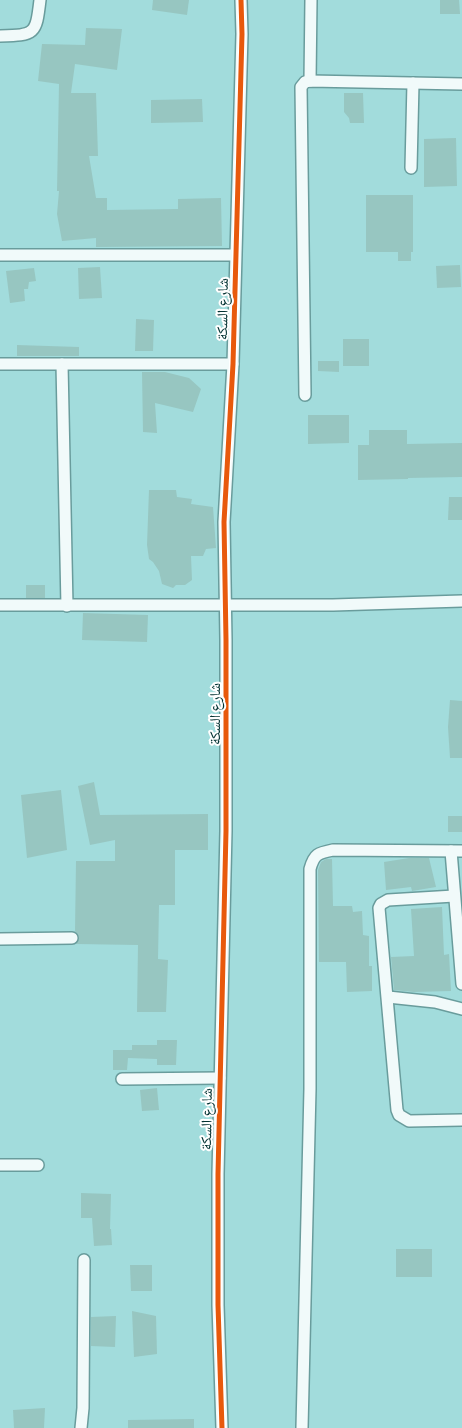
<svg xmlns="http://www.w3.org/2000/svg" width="462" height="1428" font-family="'Titillium Web','Noto Naskh Arabic',sans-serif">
<rect width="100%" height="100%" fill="#a2dcdc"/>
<g fill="#97c6c1">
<path d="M153,0H189L187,15L152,10Z"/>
<path d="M440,0H459L460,14H440Z"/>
<path d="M86,28L122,29L117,70L75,64L71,93H96L98,156H89L96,198H107V210L178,209V199L221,198L222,246L96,247V238L62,241L57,214L59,191H57L59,84L38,81L42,44L85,45Z"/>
<path d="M344,93H363L364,123H350L349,118L344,112Z"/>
<path d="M202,99L203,122L151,123V100Z"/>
<path d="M456,138L457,186L424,187V139Z"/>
<path d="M366,195H413V252H411V261H398V252H366Z"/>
<path d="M460,265L461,287L437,288L436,266Z"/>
<path d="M100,267L102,298L79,299L78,268Z"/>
<path d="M34,268L36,281L29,282L28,289H24L25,301L10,303L6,271Z"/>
<path d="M136,319L154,320L153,351H135Z"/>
<rect x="343" y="339" width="26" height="27"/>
<path d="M17,345L79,347V356H17Z"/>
<path d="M318,361H339V372L318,371Z"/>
<path d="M142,372H165L189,378L201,389L193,412L155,403L157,433L143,432Z"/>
<path d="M308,415H349V443L308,444Z"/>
<path d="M369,430H407V444L462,443V477L408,478V479L358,480V445H369Z"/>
<path d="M149,490H176L177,497L192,499L191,504L213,507L216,548L206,549L203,556H191L192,580L185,585H176L173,588L162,584L159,571L153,562L149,559L147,545Z"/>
<path d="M449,497H462V520H448Z"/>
<rect x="26" y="585" width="19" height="13"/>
<path d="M83,613L148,615L147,642L82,640Z"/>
<path d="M450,700L462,701V758H450L448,727Z"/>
<path d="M94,782L100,815L208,814V850H175V905H159L158,959L168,960L166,1012H137L138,945L76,944L79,938L75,931L76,861H115V840L90,845L78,786Z"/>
<path d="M61,790L67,850L27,858L21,795Z"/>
<rect x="448" y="816" width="14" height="16"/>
<path d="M409,858H429L436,887L412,891L411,887L386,890L384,862Z"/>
<path d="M326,859H332L333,906H352L353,912L362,911L363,935L369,936V966H372V991L347,992L346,962H319L318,870L321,862Z"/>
<path d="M442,907L444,955L449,954L451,991L414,992L394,990L391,957L414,956L411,909Z"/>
<path d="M157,1040H177L176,1065H157V1059L128,1058L127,1070H113V1050H132V1045H157Z"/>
<path d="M157,1088L159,1110L142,1111L140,1090Z"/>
<path d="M81,1193L111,1194L110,1229H111L112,1245L94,1246L92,1218H81Z"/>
<rect x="396" y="1249" width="36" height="28"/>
<path d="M130,1265H152V1291H131Z"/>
<path d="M132,1311L156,1316L157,1354L134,1357Z"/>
<path d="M116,1316L115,1347L91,1346V1317Z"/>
<path d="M45,1408L44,1428H14L13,1410Z"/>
<path d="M194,1419V1428H128V1420Z"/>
</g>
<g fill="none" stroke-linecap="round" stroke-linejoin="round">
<g stroke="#699c9c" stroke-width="14">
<g id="minor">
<path d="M0,36C35,35 36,35 40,0"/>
<path d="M310,81L311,0"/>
<path d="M411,168L413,83"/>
<path d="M0,255H235"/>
<path d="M0,364H233"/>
<path d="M62,364L67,606"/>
<path d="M305,395L301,87L305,82L310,81L462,84"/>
<path d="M0,605H333L462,601"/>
<path d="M451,851L462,984"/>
<path d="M454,896L388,900L381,904L379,908L397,1110L399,1115L409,1121L462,1120"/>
<path d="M0,939L72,938"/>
<path d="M388,997L435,1002L462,1009"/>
<path d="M122,1079L220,1078"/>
<path d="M0,1165H38"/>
<path d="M81,1428L83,1408L84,1260"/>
<path d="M222,1428L218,1305V1174L226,831V640L224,522L233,364L242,34L241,0"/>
<path d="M302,1428L310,1089V869C314,854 318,853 333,850L462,851"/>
</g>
</g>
<use href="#minor" stroke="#f1fafa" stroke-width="11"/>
<g stroke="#fff" stroke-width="8">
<path id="cycleway" d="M222,1428L218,1305V1174L226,831V640L224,522L233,364L242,34L241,0"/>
</g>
<use href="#cycleway" stroke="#e8590c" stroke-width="5"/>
</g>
<g text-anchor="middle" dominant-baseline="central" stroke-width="4" stroke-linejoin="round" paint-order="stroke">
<g font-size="15" fill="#003131" stroke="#fff">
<text transform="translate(222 309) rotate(-89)">شارع السكة</text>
<text transform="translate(214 714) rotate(-90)">شارع السكة</text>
<text transform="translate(206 1119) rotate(-89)">شارع السكة</text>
</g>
</g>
</svg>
